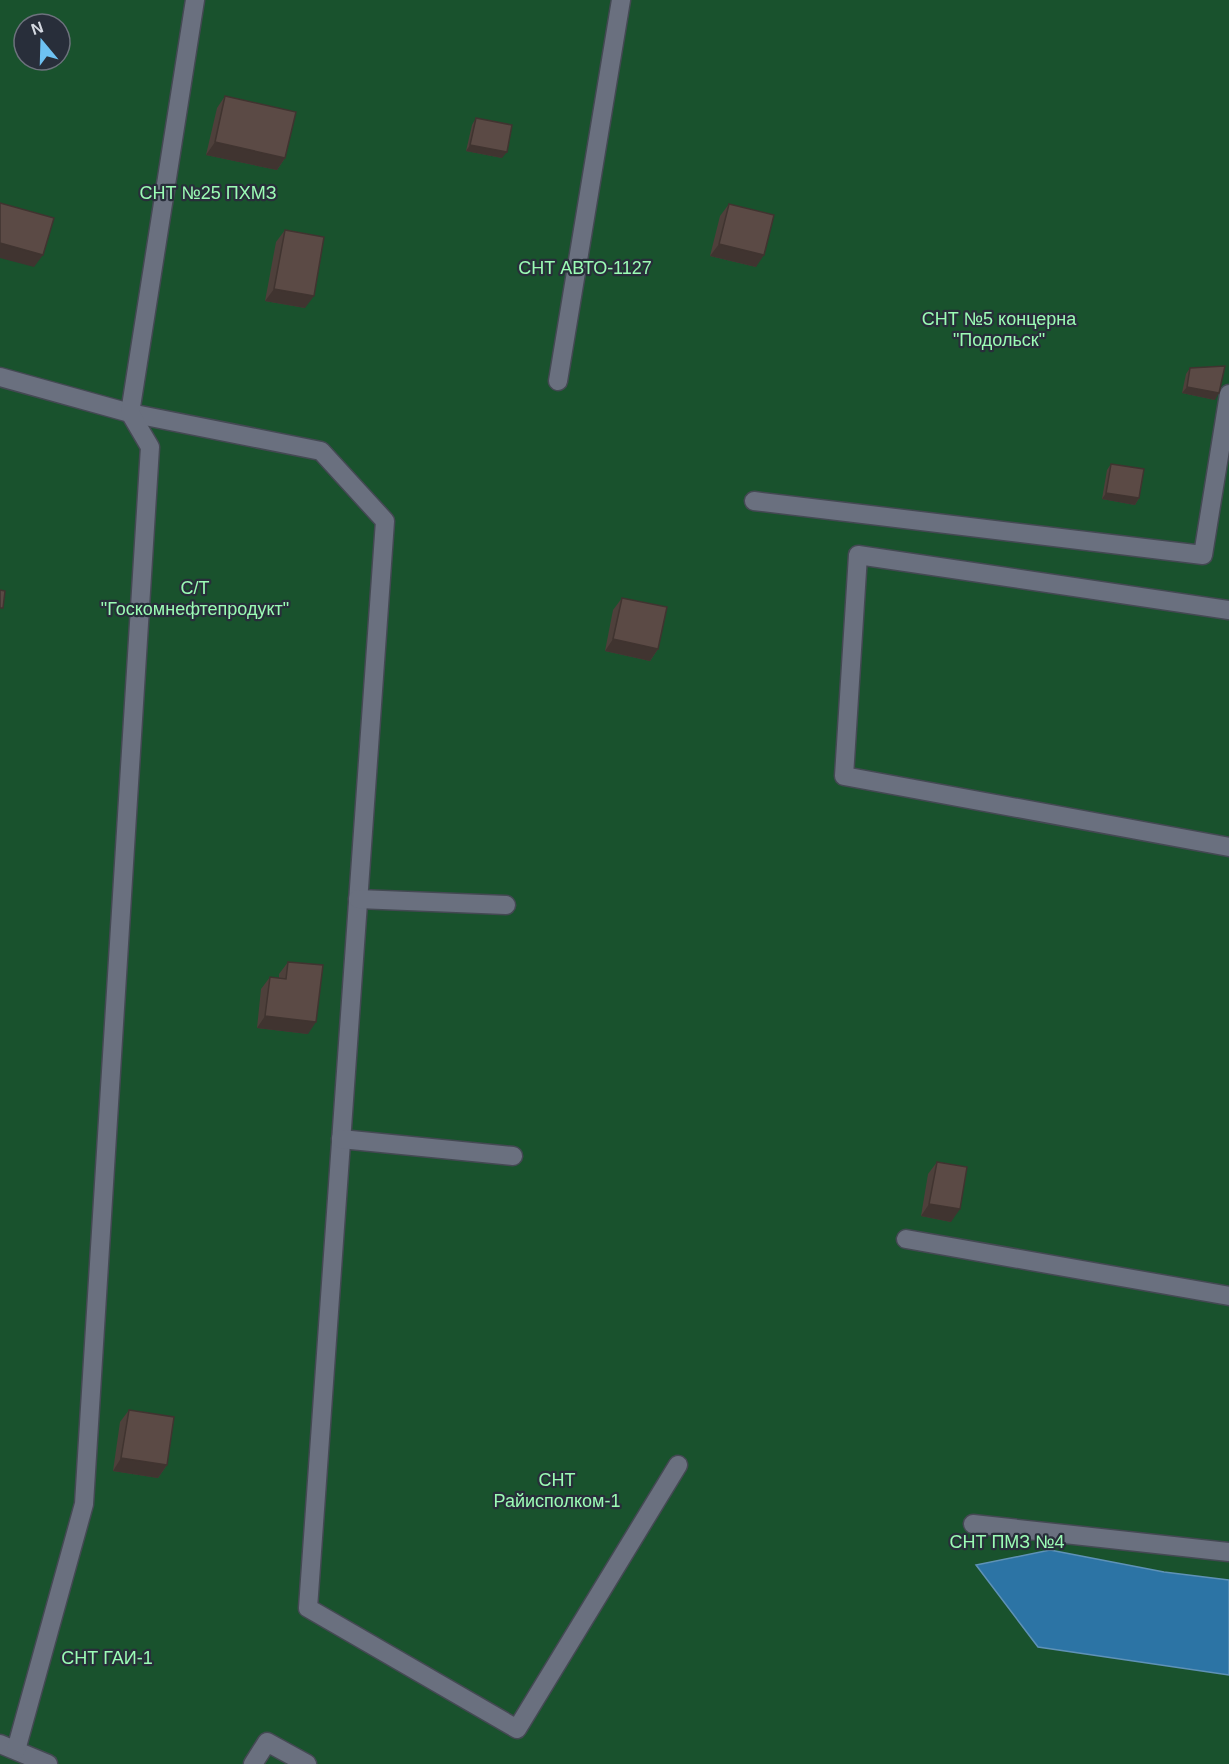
<svg xmlns="http://www.w3.org/2000/svg" width="1229" height="1764" font-family="Arial,sans-serif">
<rect width="100%" height="100%" fill="#282e3a"/>
<path fill="#19522d" fill-rule="evenodd" d="M0,0H1229V1764H0ZM24,24H60V60H24Z"/>
<path fill="#2c74a5" stroke="#5f92b7" stroke-width="1.5" d="M1050,1550L1164,1572L1229,1580V1675L1038,1647L976,1565Z"/>
<g fill="none" stroke-linecap="round" stroke-linejoin="round">
<g stroke="#444953" stroke-width="21">
<g id="minor">
<path d="M0,377L130,413L321,451L385,521L308,1608L517,1729L678,1465"/>
<path d="M558,381L621,0"/>
<path d="M754,501L1203,555L1229,394"/>
<path d="M1229,610L858,555L844,776L1229,847"/>
<path d="M358,899L506,905"/>
<path d="M341,1139L513,1156"/>
<path d="M906,1239L1229,1296"/>
<path d="M973,1524L1229,1552"/>
<path d="M0,1744L48,1764"/>
<path d="M16,1750L84,1504L150,447L130,413L195,0"/>
<path d="M253,1764L267,1742L307,1764"/>
</g>
</g>
<use href="#minor" stroke="#6a707f" stroke-width="18"/>
</g>
<g fill="#4e403b">
<path d="M225,96L285,158L277,170L206,155L217,108Z"/>
<path d="M476,118L502,158L466,151L472,125Z"/>
<path d="M729,204L756,267L710,256L720,216Z"/>
<path d="M285,230L305,308L265,301L276,242Z"/>
<path d="M1190,368L1215,400L1182,393L1186,374Z"/>
<path d="M1111,464L1139,498L1135,505L1102,499L1107,470Z"/>
<path d="M622,598L658,649L650,661L605,651L613,610Z"/>
<path d="M288,962L308,1034L257,1028L261,989L270,977L279,978V974Z"/>
<path d="M937,1162L951,1222L921,1216L928,1174Z"/>
<path d="M129,1410L167,1465L158,1478L113,1471L120,1422Z"/>
</g>
<g fill="#403430">
<path d="M215,142L285,158L277,170L206,155Z"/>
<path d="M470,145L507,152L502,158L466,151Z"/>
<path d="M0,243L43,255L34,267L0,258Z"/>
<path d="M719,244L764,255L756,267L710,256Z"/>
<path d="M274,289L314,296L305,308L265,301Z"/>
<path d="M1187,387L1219,393L1215,400L1182,393Z"/>
<path d="M1106,493L1139,498L1135,505L1102,499Z"/>
<path d="M613,639L658,649L650,661L605,651Z"/>
<path d="M265,1016L316,1022L308,1034L257,1028Z"/>
<path d="M929,1204L960,1209L951,1222L921,1216Z"/>
<path d="M121,1458L167,1465L158,1478L113,1471Z"/>
</g>
<g fill="#5b4a45" stroke="#403430" stroke-width="1.5">
<path d="M225,96L296,112L285,158L215,142Z"/>
<path d="M476,118L512,125L507,152L470,145Z"/>
<path d="M0,203L54,218L43,255L0,243Z"/>
<path d="M729,204L774,215L764,255L719,244Z"/>
<path d="M285,230L324,237L314,296L274,289Z"/>
<path d="M1225,366L1219,393L1187,387L1190,368Z"/>
<path d="M1111,464L1144,469L1139,498L1106,493Z"/>
<path d="M0,590L5,591L3,608H0Z"/>
<path d="M622,598L667,607L658,649L613,639Z"/>
<path d="M288,962L323,965L316,1022L265,1016L270,977L286,979Z"/>
<path d="M937,1162L967,1167L960,1209L929,1204Z"/>
<path d="M129,1410L174,1417L167,1465L121,1458Z"/>
</g>
<g text-anchor="middle" dominant-baseline="central" stroke-width="4.5" stroke-linejoin="round" paint-order="stroke">
<g font-size="18" fill="#9bfcb5" stroke="#282e3a">
<text x="208" y="193">СНТ №25 ПХМЗ</text>
<text x="585" y="268">СНТ АВТО-1127</text>
<text x="999" y="319">СНТ №5 концерна<tspan x="999" dy="21">"Подольск"</tspan></text>
<text x="195" y="588">С/Т<tspan x="195" dy="21">"Госкомнефтепродукт"</tspan></text>
<text x="557" y="1480">СНТ<tspan x="557" dy="21">Райисполком-1</tspan></text>
<text x="1007" y="1542">СНТ ПМЗ №4</text>
<text x="107" y="1658">СНТ ГАИ-1</text>
</g>
</g>
<g transform="translate(42 42) rotate(341)"><circle r="28" fill="#282e3a" stroke="#6d727d" stroke-width="1.5"/>
<path d="M0-4.5L10 22L0 15L-10 22Z" fill="#6ec2f3"/>
<text y="-9" font-size="16" font-weight="bold" text-anchor="middle" fill="#d5d9e1">N</text>
</g>
</svg>
